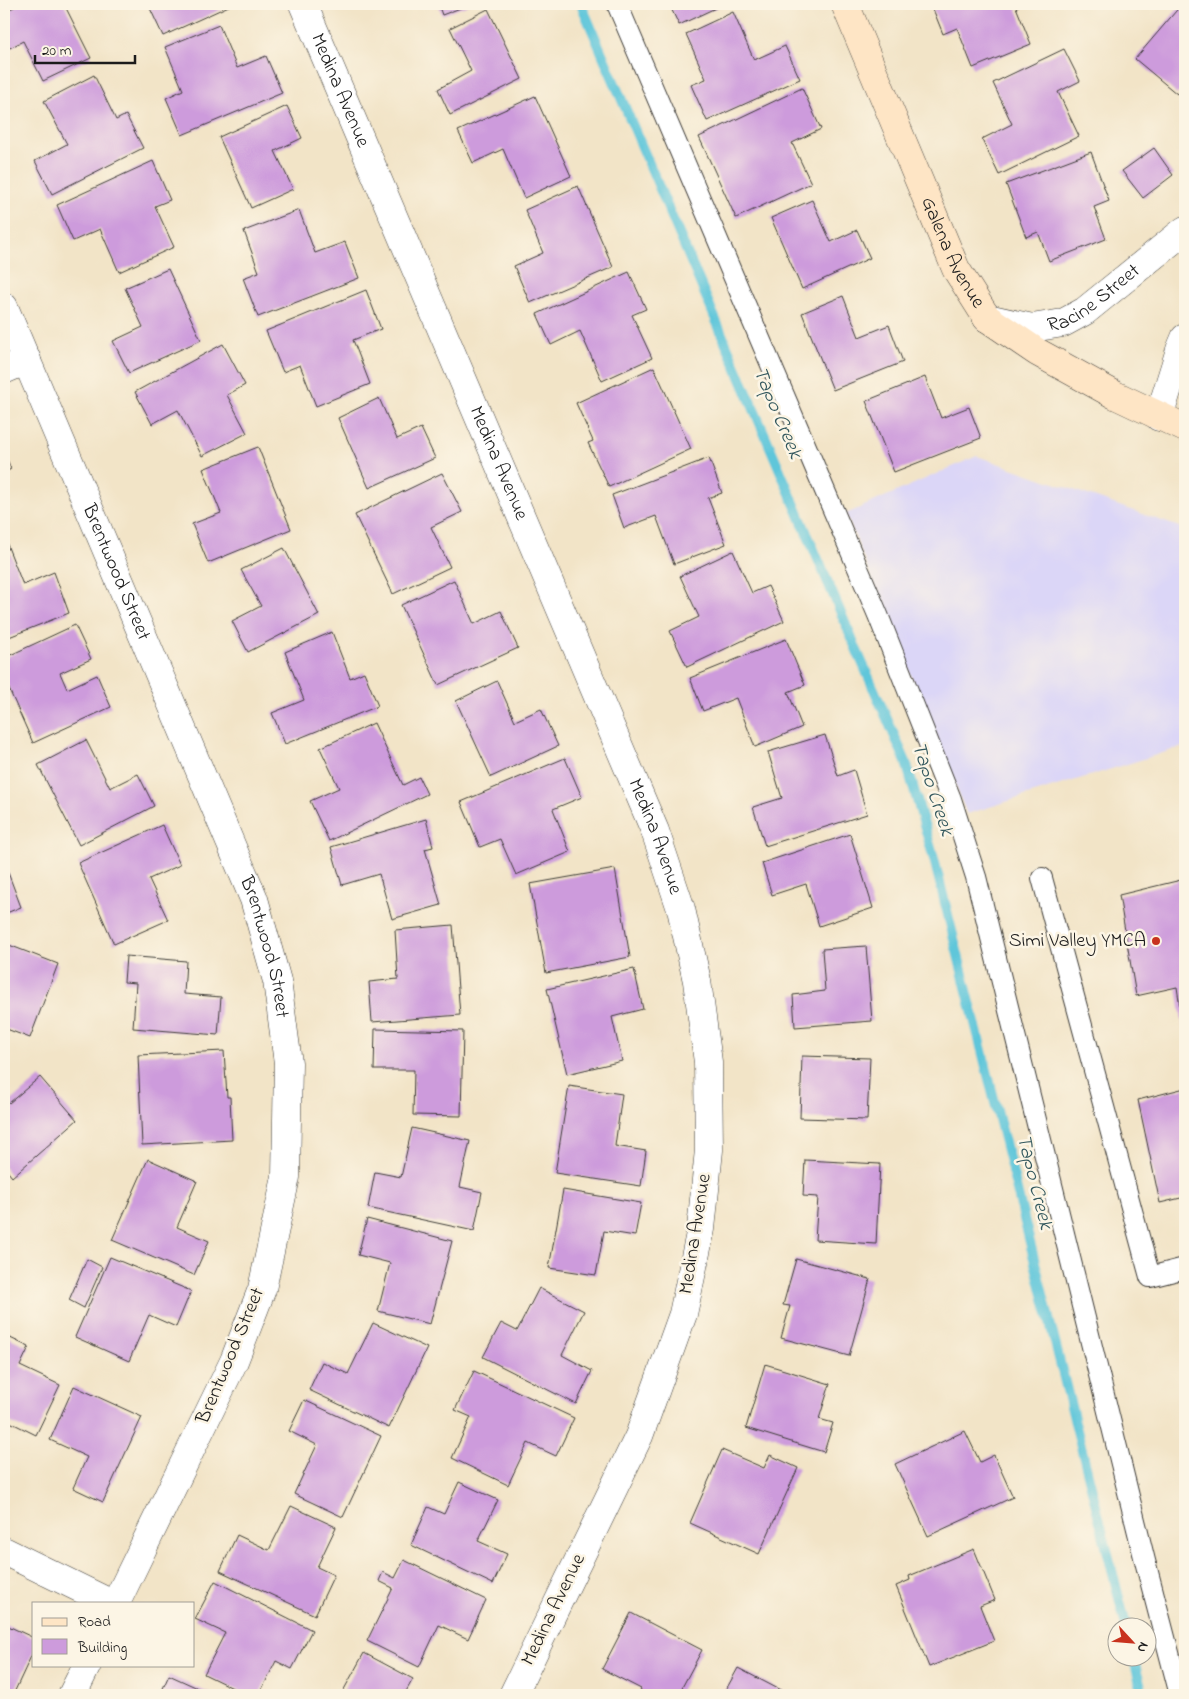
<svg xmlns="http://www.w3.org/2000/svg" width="1189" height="1699" font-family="'Indie Flower',sans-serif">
<rect width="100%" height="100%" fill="#fcf5e5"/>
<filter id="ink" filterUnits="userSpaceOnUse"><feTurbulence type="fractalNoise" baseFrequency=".02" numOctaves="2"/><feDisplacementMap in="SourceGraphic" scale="10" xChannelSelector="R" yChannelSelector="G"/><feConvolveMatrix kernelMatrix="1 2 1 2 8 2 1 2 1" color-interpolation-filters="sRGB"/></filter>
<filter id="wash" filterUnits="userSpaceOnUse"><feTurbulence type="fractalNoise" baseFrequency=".0096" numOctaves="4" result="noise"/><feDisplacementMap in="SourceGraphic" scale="20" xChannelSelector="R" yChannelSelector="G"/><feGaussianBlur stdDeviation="1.12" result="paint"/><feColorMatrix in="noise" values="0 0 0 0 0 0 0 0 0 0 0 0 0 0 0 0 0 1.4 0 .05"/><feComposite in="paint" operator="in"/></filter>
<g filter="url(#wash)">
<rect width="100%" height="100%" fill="#f2e4c7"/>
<path fill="#dbd6f7" d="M977,456L1185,529V746L967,814L846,514Z"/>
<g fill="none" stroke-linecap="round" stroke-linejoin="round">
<g stroke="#5ec6da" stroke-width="10">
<path d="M581,4L858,653L906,762L934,859L1126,1626"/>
<path d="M1133,1656L1143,1695"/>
</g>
</g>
<g id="blocks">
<g fill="#cd9bdc">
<path d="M20,4H64L91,58L43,81L23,41L4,51V12Z"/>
<path d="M148,4H233L163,36Z"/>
<path d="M438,4H471L442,15Z"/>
<path d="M669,4H724L679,25Z"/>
<path d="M931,4H1023L1016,7L1031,44L973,68L957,28L943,34Z"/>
<path d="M1182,4H1185V85L1177,94L1135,59Z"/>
<path d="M488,9L522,79L450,115L438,89L471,71L450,28Z"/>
<path d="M733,12L754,60L785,46L800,79L707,121L691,85L706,79L686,34Z"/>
<path d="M219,25L237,68L266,56L282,93L182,135L166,98L183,90L165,47Z"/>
<path d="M1064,49L1080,81L1058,92L1079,136L999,175L982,139L1012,124L993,83Z"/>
<path d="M94,75L116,120L126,115L143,148L52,194L35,161L67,144L44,101Z"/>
<path d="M802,88L821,129L792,143L811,183L736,218L699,137Z"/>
<path d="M535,96L571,176L524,198L503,149L473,163L458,131Z"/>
<path d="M287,106L302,138L275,151L293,189L251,208L219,137Z"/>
<path d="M1154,148L1173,175L1143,198L1122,171Z"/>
<path d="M1091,152L1109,201L1094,207L1106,239L1049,261L1038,232L1026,237L1006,184Z"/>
<path d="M153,161L170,200L155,206L174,247L119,272L100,229L73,241L57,205Z"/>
<path d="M578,186L613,267L530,303L514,266L543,253L525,210Z"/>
<path d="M812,200L831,242L857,230L870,258L802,289L771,218Z"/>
<path d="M299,210L315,253L345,242L359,278L258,317L243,278L259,272L244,231Z"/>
<path d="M168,269L201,340L129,373L113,341L143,327L125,288Z"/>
<path d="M629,272L646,309L632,315L652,358L602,381L580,331L551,345L537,314Z"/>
<path d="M366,290L381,329L353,340L370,384L316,406L300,365L283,372L266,331Z"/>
<path d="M843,296L859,337L889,325L903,362L833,390L802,313Z"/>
<path d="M223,344L245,385L227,395L247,433L202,456L178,410L152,424L135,392Z"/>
<path d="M654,367L691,449L609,487L588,443L593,441L576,403Z"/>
<path d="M925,377L941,418L969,407L981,438L894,472L866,401Z"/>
<path d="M379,398L397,439L421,428L435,458L369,488L338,418Z"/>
<path d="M258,447L291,529L208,563L192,524L221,513L203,469Z"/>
<path d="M4,452L11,469L4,473Z"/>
<path d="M709,458L722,493L708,498L726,544L674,564L656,516L624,528L612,495Z"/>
<path d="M442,473L462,512L431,527L450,567L393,594L355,515Z"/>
<path d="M6,542L23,585L54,572L69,613L4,639V543Z"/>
<path d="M284,548L319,615L248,652L232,621L261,606L241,570Z"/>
<path d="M733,551L752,593L768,586L784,621L687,667L670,631L699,617L680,576Z"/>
<path d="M454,580L474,624L501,611L518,648L438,685L401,605Z"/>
<path d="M75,625L91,659L60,673L67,689L97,675L111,707L33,743L4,678V658Z"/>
<path d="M332,632L350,678L364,672L378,706L285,744L272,713L304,700L285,652Z"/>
<path d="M786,639L805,685L788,692L802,727L755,747L736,698L703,711L690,678Z"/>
<path d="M497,681L515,721L541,709L558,746L491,777L456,701Z"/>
<path d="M374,723L403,785L419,777L427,794L329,841L310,801L339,788L320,748Z"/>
<path d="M825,735L838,776L854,770L867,814L765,846L753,807L782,798L768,752Z"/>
<path d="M86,740L110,788L138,774L154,806L79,845L38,765Z"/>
<path d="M565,758L582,797L553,809L570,852L516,875L500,839L480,847L461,802Z"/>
<path d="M426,819L433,847L425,849L441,905L392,919L379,874L342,885L331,847Z"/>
<path d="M162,825L180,865L149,879L168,920L114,944L78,863Z"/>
<path d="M850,834L873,908L819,926L806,884L772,895L762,863Z"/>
<path d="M4,862L21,907L4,914Z"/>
<path d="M615,869L630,957L546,973L530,884Z"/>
<path d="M1185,879V1034H1184L1177,987L1136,996L1119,895Z"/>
<path d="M453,925L460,1015L372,1022L369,982L398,979L395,930Z"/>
<path d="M4,943L58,964L30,1038L4,1028Z"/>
<path d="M866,946L872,1021L795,1027L793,995L825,991L822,949Z"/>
<path d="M126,956L186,961L184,994L221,997L218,1035L133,1028L136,983L124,982Z"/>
<path d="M634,969L643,1009L612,1017L622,1061L567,1074L547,989Z"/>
<path d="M375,1029L463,1031L461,1116L413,1115L414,1070H374Z"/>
<path d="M224,1051L227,1097H230L232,1140L142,1145L138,1055Z"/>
<path d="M802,1056L870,1058L867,1120L800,1118Z"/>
<path d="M40,1077L77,1120L12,1177L4,1167V1097L9,1103Z"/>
<path d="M569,1086L622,1094L615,1146L646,1151L641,1186L555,1173Z"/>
<path d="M1185,1088V1197L1160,1203L1138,1100Z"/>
<path d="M412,1128L470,1141L460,1187L482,1192L474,1231L368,1208L375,1172L401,1177Z"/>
<path d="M148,1159L197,1181L177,1227L209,1241L194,1275L112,1240Z"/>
<path d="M805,1160L880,1164L876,1244L815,1240L818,1197L803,1196Z"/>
<path d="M563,1190L641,1203L635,1236L604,1231L596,1275L549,1268Z"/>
<path d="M367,1219L452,1241L430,1324L378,1311L390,1263L358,1255Z"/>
<path d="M110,1257L191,1291L176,1327L149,1315L129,1361L75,1337Z"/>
<path d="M87,1259L102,1267L84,1308L69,1300Z"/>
<path d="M796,1259L870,1279L849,1356L781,1338L790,1306L783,1305Z"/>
<path d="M539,1288L584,1311L562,1355L592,1371L576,1404L483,1357L501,1323L517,1331Z"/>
<path d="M373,1323L427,1348L389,1428L309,1390L322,1362L348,1374Z"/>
<path d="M4,1335L29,1347L20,1366L60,1385L36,1435L4,1419Z"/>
<path d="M765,1364L830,1384L819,1419L833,1423L824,1452L746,1428Z"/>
<path d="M474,1371L574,1418L556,1456L528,1443L508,1485L452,1458L471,1417L455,1410Z"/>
<path d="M74,1386L142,1417L103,1502L73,1488L87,1457L50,1440Z"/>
<path d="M304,1400L381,1436L343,1517L294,1494L317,1445L289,1431Z"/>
<path d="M965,1431L980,1462L994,1455L1013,1497L928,1536L895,1464Z"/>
<path d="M722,1450L764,1468L770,1455L798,1468L759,1554L690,1523Z"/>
<path d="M459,1482L498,1500L478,1541L507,1554L493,1584L411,1545L428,1507L444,1514Z"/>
<path d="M291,1506L336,1527L317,1567L334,1575L315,1615L220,1571L237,1535L269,1550Z"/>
<path d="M974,1549L995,1600L980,1606L994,1641L929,1667L896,1586L910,1580L909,1576Z"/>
<path d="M404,1560L486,1600L468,1639L439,1625L419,1667L367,1641L393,1588L379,1581L383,1572L395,1578Z"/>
<path d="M215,1581L312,1630L292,1669L276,1661L259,1695H247L204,1674L225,1633L195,1619Z"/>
<path d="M631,1613L702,1650L678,1695H638L641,1689L602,1669Z"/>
<path d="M4,1624L34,1638V1650L13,1695H4Z"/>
<path d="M364,1653L413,1679L404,1695H341Z"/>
<path d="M738,1668L790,1695H723Z"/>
<path d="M169,1675L213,1695H160Z"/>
</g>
</g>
</g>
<g filter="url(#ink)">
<use href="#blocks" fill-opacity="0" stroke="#3c3a36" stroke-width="1"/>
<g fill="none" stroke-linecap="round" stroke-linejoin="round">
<g stroke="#3c3a36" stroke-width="22">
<g id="lane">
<path d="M617,4L878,615L951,799L976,877L1145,1561L1180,1695"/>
<path d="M1042,878L1150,1277L1185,1268"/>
</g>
</g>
<g stroke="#3c3a36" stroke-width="29">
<g id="street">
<path id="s1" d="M303,4L655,831L681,909L697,981L708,1062L709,1150L701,1229L683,1314L639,1436L513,1695"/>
<path id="s2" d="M4,307L254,899L277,981L288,1063L286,1177L262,1289L234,1361L116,1603"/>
<path id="s3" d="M987,318L1032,328L1063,323L1085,311L1185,230"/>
<path d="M4,370L27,360"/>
<path d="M1159,417L1180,350L1185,338"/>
<path d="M4,1551L110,1603"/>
<path d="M72,1695L87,1665"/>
</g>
</g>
<g stroke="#3c3a36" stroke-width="29">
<g id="secondary">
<path id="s4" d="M845,4L956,269L987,318L1037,352L1115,395L1185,428"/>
</g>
</g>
<use href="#lane" stroke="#fff" stroke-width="20"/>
<use href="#street" stroke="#fff" stroke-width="28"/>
<use href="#secondary" stroke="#fee5c5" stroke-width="28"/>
</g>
</g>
<circle fill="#c8321e" stroke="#fcf5e5" stroke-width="2" cx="1156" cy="941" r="5"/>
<g text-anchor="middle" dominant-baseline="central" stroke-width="5" stroke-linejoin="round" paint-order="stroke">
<g font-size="20" fill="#1c1c1c" stroke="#fcf5e5">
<text stroke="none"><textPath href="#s1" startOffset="94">Medina Avenue</textPath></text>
<text stroke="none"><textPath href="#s4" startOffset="271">Galena Avenue</textPath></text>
<text stroke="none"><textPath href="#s3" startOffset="116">Racine Street</textPath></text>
<text stroke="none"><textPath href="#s1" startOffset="499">Medina Avenue</textPath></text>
<text stroke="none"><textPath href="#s2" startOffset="288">Brentwood Street</textPath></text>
<text stroke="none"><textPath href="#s1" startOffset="904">Medina Avenue</textPath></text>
<text stroke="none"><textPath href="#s2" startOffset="692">Brentwood Street</textPath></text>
<text transform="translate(696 1234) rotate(-81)">Medina Avenue</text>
<text transform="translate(231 1356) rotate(-67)">Brentwood Street</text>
<text transform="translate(554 1610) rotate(-64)">Medina Avenue</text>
</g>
<g font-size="20" fill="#1c1c1c" stroke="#fcf5e5" text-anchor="end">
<text x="1146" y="941">Simi Valley YMCA</text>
</g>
<g font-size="21" font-style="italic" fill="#33585e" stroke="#fcf5e5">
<text transform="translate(777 413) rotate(67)">Tapo Creek</text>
<text transform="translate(932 789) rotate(72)">Tapo Creek</text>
<text transform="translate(1034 1182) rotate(76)">Tapo Creek</text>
</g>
</g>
<rect width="1189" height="1699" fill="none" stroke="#fcf5e5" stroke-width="20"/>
<rect x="32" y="1602" width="162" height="65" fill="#fcf5e5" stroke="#a29e95"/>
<rect x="42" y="1618" width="25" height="8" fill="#fee5c5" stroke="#a29e95"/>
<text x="78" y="1626" font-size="15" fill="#1c1c1c">Road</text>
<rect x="42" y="1639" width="25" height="15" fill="#cd9bdc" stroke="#a29e95"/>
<text x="78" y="1652" font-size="15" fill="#1c1c1c">Building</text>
<g transform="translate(1132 1642) rotate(116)"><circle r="24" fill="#fcf5e5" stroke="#a29e95"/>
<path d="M0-4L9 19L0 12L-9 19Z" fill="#c8321e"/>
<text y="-8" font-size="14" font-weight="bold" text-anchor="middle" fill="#1c1c1c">N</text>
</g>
<path d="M35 55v8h100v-8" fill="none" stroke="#1c1c1c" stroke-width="2.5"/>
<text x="42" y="55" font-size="15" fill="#1c1c1c" stroke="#fcf5e5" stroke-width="4" paint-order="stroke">20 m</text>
</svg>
